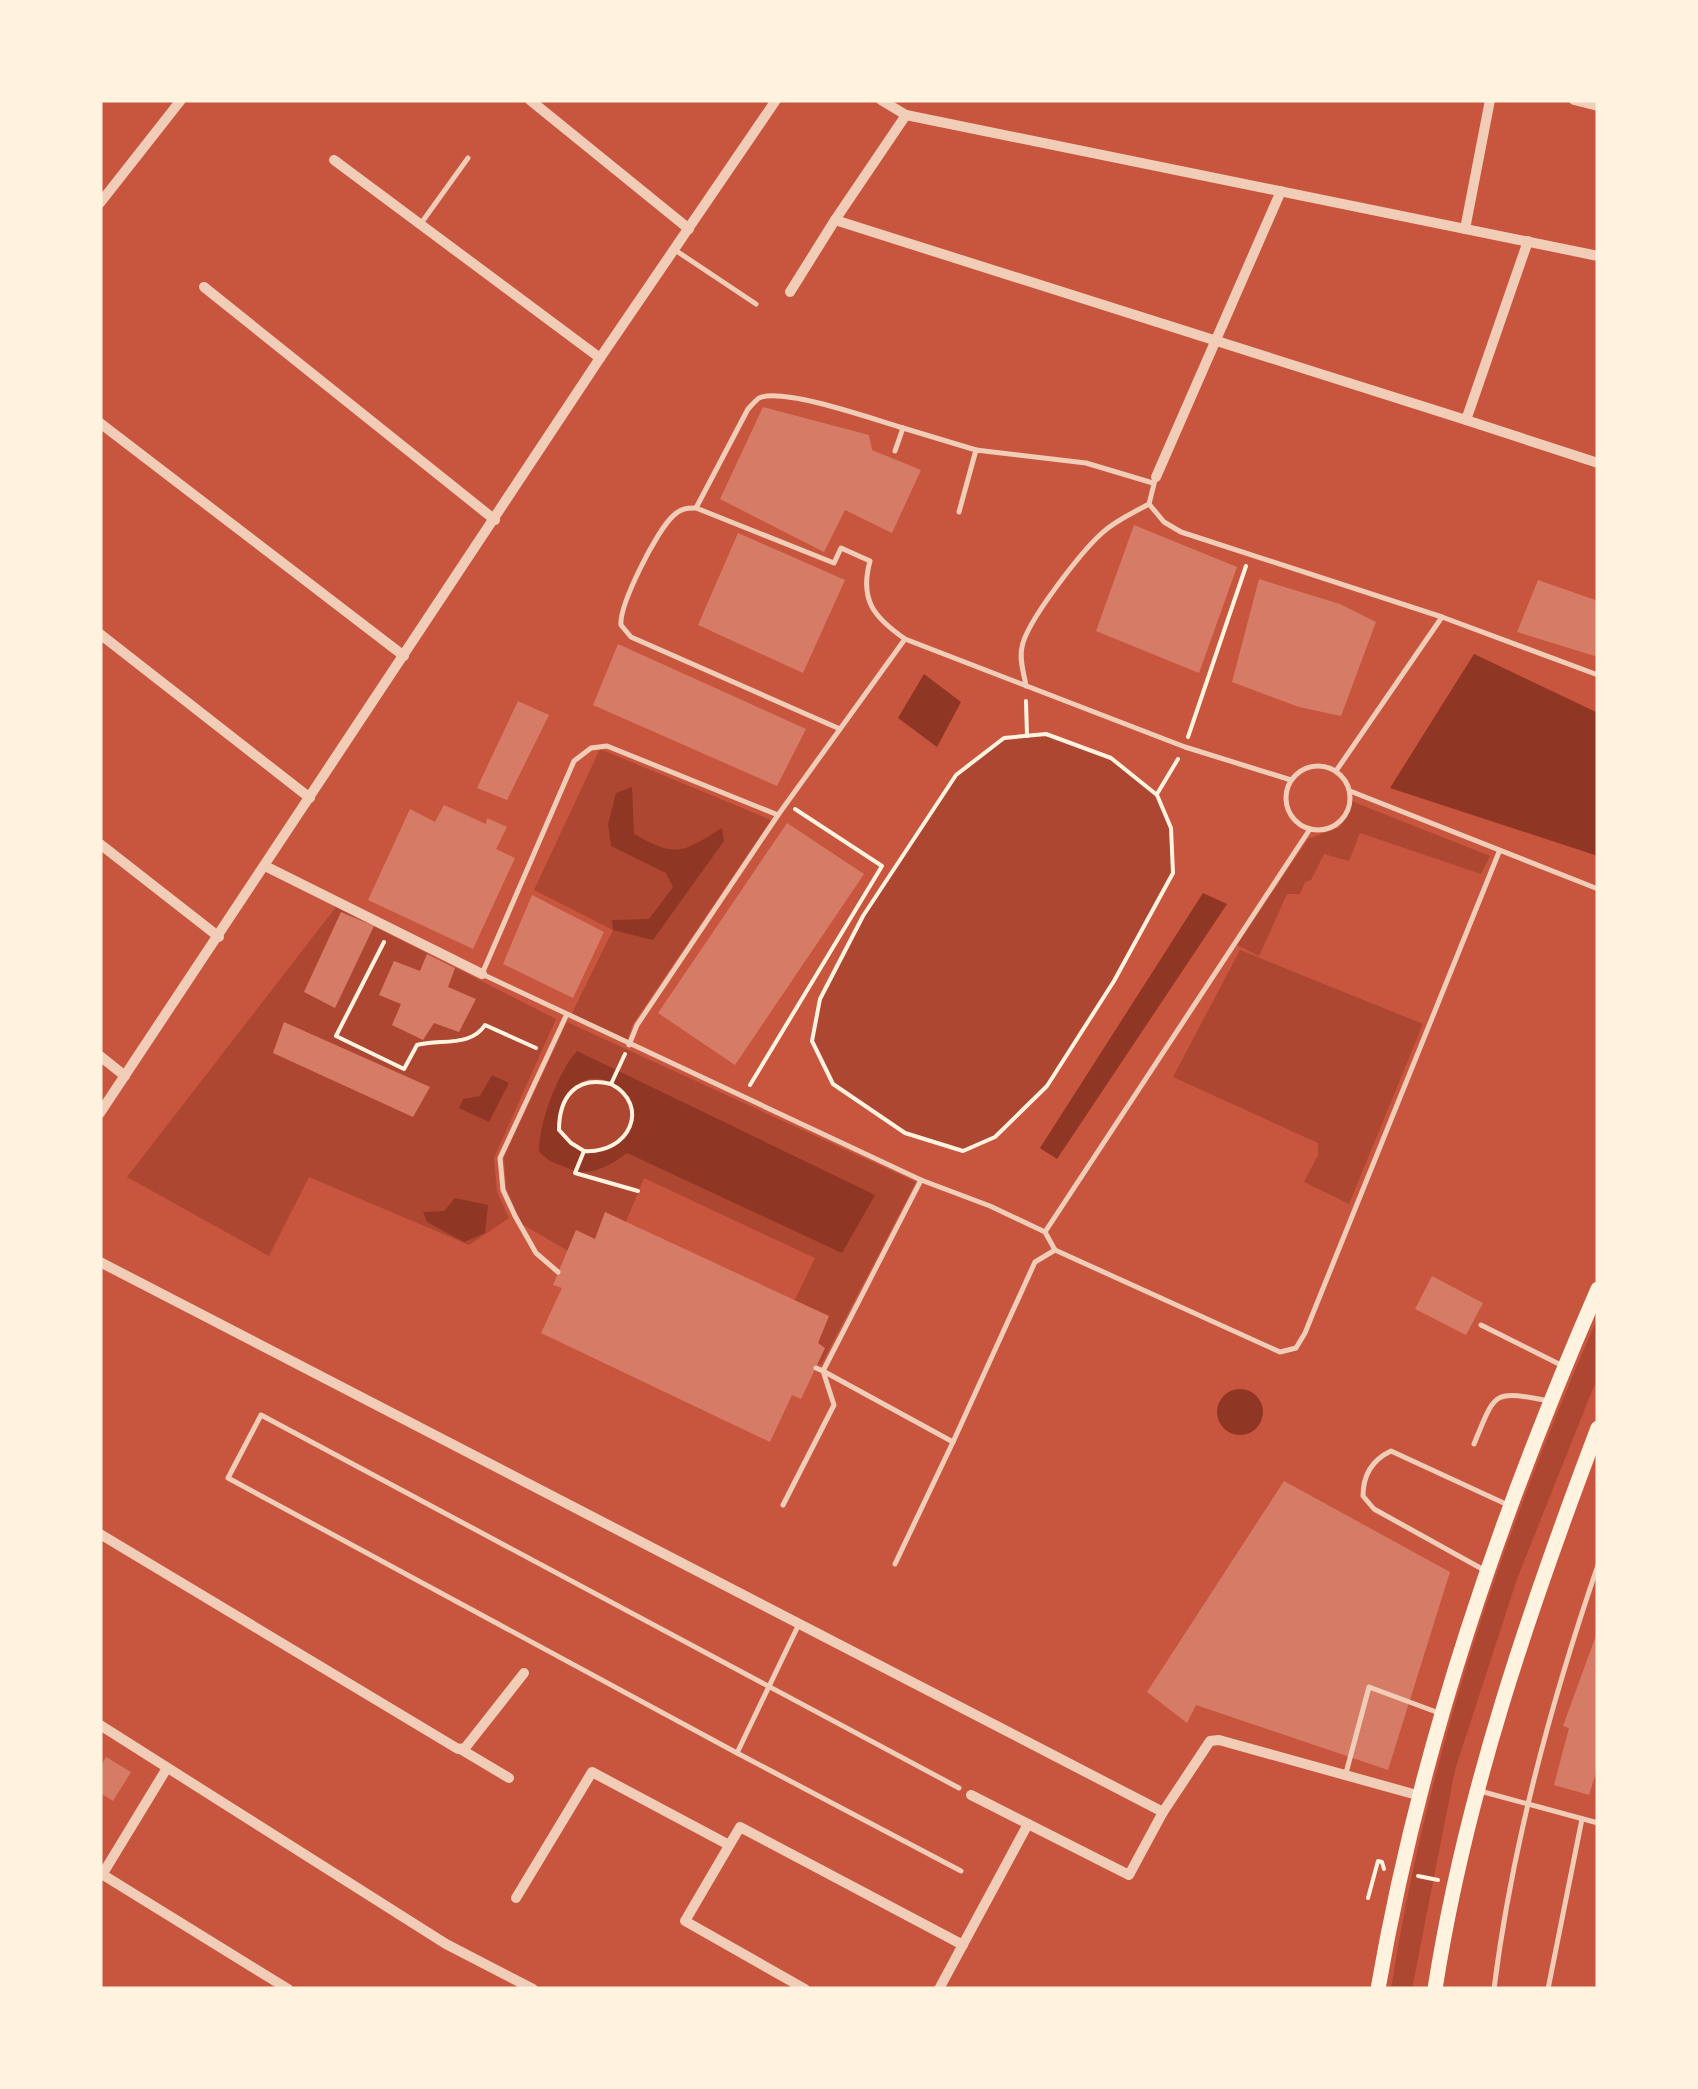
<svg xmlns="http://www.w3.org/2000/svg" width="1698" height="2089" font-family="'Sofia Sans Condensed',sans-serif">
<rect width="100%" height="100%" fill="#c8553d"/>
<g fill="#ae4732">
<path d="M1046,734L1111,758L1157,795L1171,828L1173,873L1114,981L1047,1086L995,1137L963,1151L905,1133L833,1084L812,1041L820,999L863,916L956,775L1004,738Z"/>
<path d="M600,749L771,820L633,1024L627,1041L571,1015L613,930L534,890Z"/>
<path d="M1351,801L1490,856L1481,874L1360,833L1349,861L1324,854L1311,880L1305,882L1300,894H1287L1259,956L1237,945L1308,839L1340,827Z"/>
<path d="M336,907L556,1019L494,1158L497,1192L509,1218L469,1245L309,1177L269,1256L127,1177Z"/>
<path d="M1240,950L1423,1024L1349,1204L1304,1182L1318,1155V1143L1173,1077Z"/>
<path d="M567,1022L916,1182L821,1365L774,1343L815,1258L644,1178L612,1256L575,1255L522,1224L506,1188L504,1157Z"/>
<path d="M1598,1317V1376L1517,1579L1455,1770L1412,1989H1391C1427,1758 1504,1531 1598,1317Z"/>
</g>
<g fill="#8f3625">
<path d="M1474,654L1598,713V856L1390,788Z"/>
<path d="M924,674L961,702L937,747L898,718Z"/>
<path d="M632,787L634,834C677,858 681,853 722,828L724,841L653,940L613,930L612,920L649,919L673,887L666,873L611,846L608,824L616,793Z"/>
<path d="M1203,893L1227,904L1057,1159L1040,1148Z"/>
<path d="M577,1051L875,1195L842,1253L627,1153C611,1165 597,1173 577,1172L584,1151C626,1153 651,1112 617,1087C582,1061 559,1099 559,1130L582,1151L575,1171L550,1161L539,1152C539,1122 557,1074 577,1051Z"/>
<path d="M492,1075L509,1083L489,1122L459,1108L463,1099L480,1096Z"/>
<path d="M455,1198L488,1205L485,1233L464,1242L427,1222L423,1212L444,1211Z"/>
<circle cx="1240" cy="1412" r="23"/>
</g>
<g fill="#d67c66">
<path d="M763,407L869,435L872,450L921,470L892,533L845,510L824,552L720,499Z"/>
<path d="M1134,525L1237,567L1199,673L1096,631Z"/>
<path d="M738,533L845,580L803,673L698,625Z"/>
<path d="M1259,579L1340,604L1376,622L1341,716L1299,707L1232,682Z"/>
<path d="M1538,580L1598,601V657L1517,632Z"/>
<path d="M618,644L806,729L777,786L593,705Z"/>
<path d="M518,701L549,715L507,800L477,788Z"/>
<path d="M444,805L486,824L487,818L507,827L496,849L515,858L473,949L368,900L410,809L435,822Z"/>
<path d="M787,823L864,874L735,1065L658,1013Z"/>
<path d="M532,895L604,932L573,998L503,964Z"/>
<path d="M341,912L374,926L335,1008L304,992Z"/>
<path d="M427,954L455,968L448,987L476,999L459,1032L434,1023L423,1040L392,1025L401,1004L379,995L394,961L420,971Z"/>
<path d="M284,1022L430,1087L413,1117L273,1053Z"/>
<path d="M605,1212L829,1316L818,1343L825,1348L801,1399L792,1395L770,1442L541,1333L562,1288L553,1285L576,1230L595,1239Z"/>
<path d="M1432,1276L1483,1303L1466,1335L1415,1309Z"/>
<path d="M1284,1481L1450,1572L1388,1770L1196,1705L1187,1723L1147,1692Z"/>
<path d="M1598,1630V1766L1589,1795L1554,1785L1569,1728L1563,1726Z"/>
<path d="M106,1757L131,1772L113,1801L100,1793V1767Z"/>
</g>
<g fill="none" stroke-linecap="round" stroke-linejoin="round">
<g stroke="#fff3e0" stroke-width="4">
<path d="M1026,701L1027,736"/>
<path d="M1046,734L1111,758L1157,795L1171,828L1173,873L1114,981L1047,1086L995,1137L963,1151L905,1133L833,1084L812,1041L820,999L863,916L956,775L1004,738Z"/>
<path d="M1188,737L1246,566"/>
<path d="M1157,794L1178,759"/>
<path d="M384,942L336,1036L404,1069L417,1045C441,1039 471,1047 485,1025L536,1048"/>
<path d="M625,1054L611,1084C651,1105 630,1154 584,1151L575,1173L638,1191"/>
<path d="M750,1085L882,866L795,809"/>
<path d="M584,1151L571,1143L559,1130C559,1097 576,1075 611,1084"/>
<path d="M1418,1876L1438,1880"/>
<path d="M1368,1898L1378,1861L1382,1862L1384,1869"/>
</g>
<g stroke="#f1ccb7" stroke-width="5">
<path d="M422,222L468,158"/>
<path d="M675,250L756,304"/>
<path d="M903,428C876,420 783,387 759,398C756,400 750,407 748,409L696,508L834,563L841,548L870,561C859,601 875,618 905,639L1185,747L1291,780"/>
<path d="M895,451L903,428L976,450"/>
<path d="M1155,480L1149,504L1164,522L1181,532L1442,617L1336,771"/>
<path d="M695,508C686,508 680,509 673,516C657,530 619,605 621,625L631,637L840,729"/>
<path d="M959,512L976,450L1086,463L1153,483"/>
<path d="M1442,617L1598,675"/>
<path d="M1026,686C1024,673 1019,660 1022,647C1026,622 1082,551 1102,533C1116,520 1133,513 1149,504"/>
<circle cx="1318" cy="798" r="32"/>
<path d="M1350,791L1598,889"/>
<path d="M778,815L607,746L591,748L574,761L482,974L921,1180L990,1206L1045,1232L1055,1250L1035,1262L953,1442L823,1371"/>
<path d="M629,1045L637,1025L778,815L905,639"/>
<path d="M1045,1232L1310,829"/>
<path d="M1055,1250L1280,1352L1296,1348L1305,1333L1499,852"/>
<path d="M558,1272L536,1253L515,1216L503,1190L500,1158L566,1016"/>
<path d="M1481,1325L1561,1365"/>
<path d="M816,1368L823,1371L921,1180"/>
<path d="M1474,1444C1496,1391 1492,1390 1549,1401"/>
<path d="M783,1505L834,1405L824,1374"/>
<path d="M895,1564L953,1442"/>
<path d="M1484,1570L1374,1509L1363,1496C1363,1475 1372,1460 1391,1451L1508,1505"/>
<path d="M798,1626L737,1753L228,1478L261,1415L959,1788"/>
<path d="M737,1753L961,1871"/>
<path d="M1346,1773L1369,1687L1439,1713"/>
<path d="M1480,1791L1598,1823"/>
<path d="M1494,1989C1512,1845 1551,1702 1598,1565"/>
<path d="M1548,1989L1582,1819"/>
</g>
<g stroke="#f1ccb7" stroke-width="10">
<path d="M530,100L689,229"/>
<path d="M881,100L906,115L1598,256"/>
<path d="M1574,100L1598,106"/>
<path d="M906,115L835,220L1466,420L1528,241"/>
<path d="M334,160L600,358"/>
<path d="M100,203L181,100"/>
<path d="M1465,229L1490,100"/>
<path d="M204,287L495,520"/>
<path d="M790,292L835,220"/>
<path d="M1466,420L1598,463"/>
<path d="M100,423L404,656"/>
<path d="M1156,477L1281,191"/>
<path d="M100,634L310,798"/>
<path d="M100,844L219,937"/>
<path d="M265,866L482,974"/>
<path d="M100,1056L125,1076"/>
<path d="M100,1113L600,358L776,100"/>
<path d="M100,1262L1163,1812"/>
<path d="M100,1534L458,1749L465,1748L524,1673"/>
<path d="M100,1725L446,1944L533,1989"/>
<path d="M462,1750L509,1778"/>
<path d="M971,1795L1129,1875L1163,1812L1210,1741L1219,1740L1417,1795"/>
<path d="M100,1873L288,1989"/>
<path d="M102,1875L167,1768"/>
<path d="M516,1898L592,1772L729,1845"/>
<path d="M805,1989L685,1921L740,1827L963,1945"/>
<path d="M939,1989L1028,1824"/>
</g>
<g stroke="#fff3e0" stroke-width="15">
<path d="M1378,1989C1420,1746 1500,1514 1598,1289"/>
<path d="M1435,1989C1465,1796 1529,1610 1598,1428"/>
</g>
</g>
<rect width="1698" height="2089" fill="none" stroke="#fff3e0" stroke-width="205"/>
</svg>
